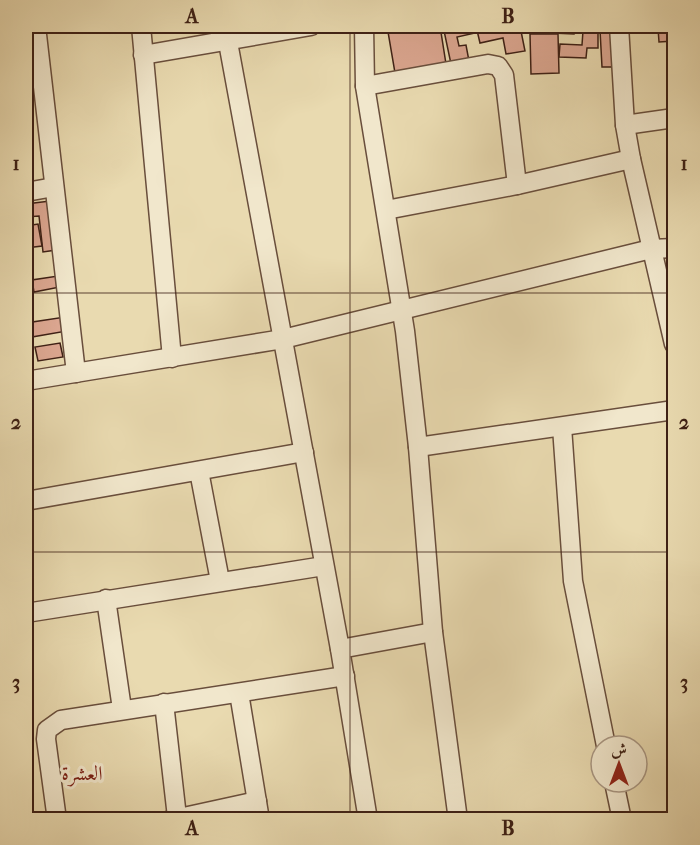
<svg xmlns="http://www.w3.org/2000/svg" width="700" height="845" font-family="'IM FELL French Canon',Amiri,serif">
<rect width="100%" height="100%" fill="#e9dab0"/>
<filter id="stains"><feTurbulence type="fractalNoise" baseFrequency=".00333" numOctaves="4"/><feColorMatrix values="0 0 0 0 .2 0 0 0 0 .09 0 0 0 0 .02 0 0 0 .5 -.17"/></filter>
<radialGradient id="worn" r=".72"><stop offset=".6" stop-color="#630" stop-opacity="0"/><stop offset="1" stop-color="#630" stop-opacity=".3"/></radialGradient>
<g fill="#dba690" stroke="#3e2015" stroke-width="1.5">
<path d="M387,26H440L446,64L395,73Z"/>
<path d="M443,26H473L475,33L457,37L459,46L466,45L469,61L451,64Z"/>
<path d="M476,26H520L525,51L506,54L503,38L480,43Z"/>
<path d="M528,26H551V31L528,32Z"/>
<path d="M552,26H574V34L552,33Z"/>
<path d="M674,27V41L659,42L658,28Z"/>
<path d="M614,29L615,67H602L600,30Z"/>
<path d="M583,31L598,32V48H587L586,58L559,57L560,44L582,45Z"/>
<path d="M530,34H558L559,73L531,74Z"/>
<path d="M50,201L56,250L43,252L39,216L26,217V204Z"/>
<path d="M38,224L42,246L26,248V226Z"/>
<path d="M58,276L60,287L34,292L32,280Z"/>
<path d="M65,317L67,331L26,338V323Z"/>
<path d="M60,343L63,357L38,361L35,347Z"/>
</g>
<g fill="none" stroke-linecap="round" stroke-linejoin="round">
<g stroke="#694e3c" stroke-width="21">
<g id="minor">
<path d="M36,26L76,373"/>
<path d="M141,26L172,358"/>
<path d="M225,26L340,649L368,820"/>
<path d="M364,26L365,86L405,331L418,447L433,632L458,820"/>
<path d="M619,26L625,125L631,159L674,344"/>
<path d="M143,55L311,26"/>
<path d="M365,86L488,64L498,66L504,75L517,185"/>
<path d="M625,125L674,118"/>
<path d="M26,192L54,187"/>
<path d="M386,210L517,185L631,159"/>
<path d="M26,381L283,339L651,249L674,248"/>
<path d="M562,427L573,581L606,746"/>
<path d="M418,447L674,410"/>
<path d="M199,471L220,581"/>
<path d="M26,501L304,452"/>
<path d="M106,599L122,709"/>
<path d="M26,613L324,566"/>
<path d="M340,649L433,632"/>
<path d="M239,693L260,820"/>
<path d="M164,703L177,817"/>
<path d="M614,782L622,820"/>
<path d="M57,820L46,739L47,730L61,720L345,676"/>
<path d="M170,820L257,801"/>
<path d="M674,820V819"/>
</g>
</g>
<use href="#minor" stroke="#f1e7cc" stroke-width="18"/>
</g>
<path fill="none" stroke="#3e2015" stroke-width="1.5" stroke-opacity="0.55" d="M350,26V820M26,293H674M26,552H674"/>
<g text-anchor="middle" dominant-baseline="central" stroke-width="6" stroke-linejoin="round" paint-order="stroke">
<g font-size="20" fill="#7a1f14" stroke="#f1e7cc">
<text x="82" y="773">العشرة</text>
</g>
</g>
<rect width="700" height="845" fill="none" stroke="#e9dab0" stroke-width="66"/>
<g transform="translate(619 764)"><circle r="28" fill="#f1e7cc" stroke="#a99783" stroke-width="1.5"/>
<path d="M0-4.5L10 22L0 15L-10 22Z" fill="#8f2418"/>
<text y="-9" font-size="16" font-weight="bold" text-anchor="middle" fill="#3e2015">ش</text>
</g>
<rect x="33" y="33" width="634" height="779" fill="none" stroke="#3e2015" stroke-width="2"/>
<g font-size="20" text-anchor="middle" font-weight="bold" fill="#3e2015">
<text x="192" y="23">A</text>
<text x="508" y="23">B</text>
<text x="16" y="170">1</text>
<text x="684" y="170">1</text>
<text x="16" y="429">2</text>
<text x="684" y="429">2</text>
<text x="16" y="689">3</text>
<text x="684" y="689">3</text>
<text x="192" y="835">A</text>
<text x="508" y="835">B</text>
</g>
<rect width="100%" height="100%" filter="url(#stains)"/>
<rect width="100%" height="100%" fill="url(#worn)"/>
</svg>
